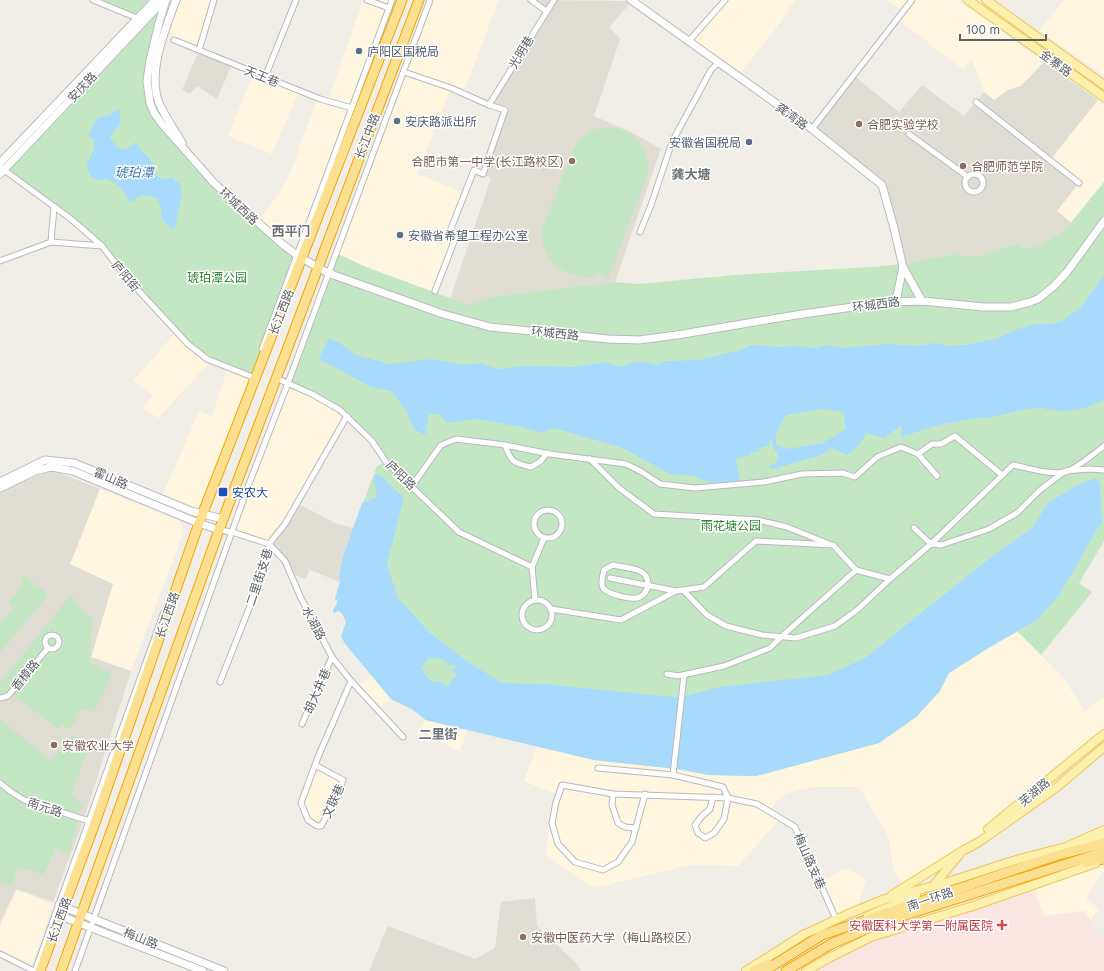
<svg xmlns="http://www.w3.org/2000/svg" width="1104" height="971" font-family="Inter,'Noto Sans SC',sans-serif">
<rect width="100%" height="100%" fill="#f0eee6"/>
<g fill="#fef6de">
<path d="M176,0H214L199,50L174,40L167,24Z"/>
<path d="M363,0H392L300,239L285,240L259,220L281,191L293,166L317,98L328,101Z"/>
<path d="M430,0H499L463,93L451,88L417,174L465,193L450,231L457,234L434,293L366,267L336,253Z"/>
<path d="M725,0H795L774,31L737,76L689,41Z"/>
<path d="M887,0H958L1044,62L1021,86L1008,90L994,100L984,92L972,59L963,69L897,19L903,11Z"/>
<path d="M1064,0H1104V75L1039,31Z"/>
<path d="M254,73L299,91L272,154L228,136Z"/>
<path d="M1098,100L1104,105V182L1071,223L1057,211L1050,160Z"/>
<path d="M176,332L212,360L158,418L143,408L153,395L133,381Z"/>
<path d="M228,367L252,376L200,513L161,499L199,411L212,416Z"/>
<path d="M288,383L347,416L285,524L269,544L232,532Z"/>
<path d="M100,489L179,521L184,531L131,671L91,657L113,584L70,565Z"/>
<path d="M1017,631L1065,680L1085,712L1104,696V728L1036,790L964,850L903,887L893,869L889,838L859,787H812L786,794L778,799L770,812L781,818L738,866L691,865L593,888L546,855L550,809L556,794L524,781L537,746L594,760L677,769L709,775L756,776L879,743L916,717L939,692L949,673L985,650Z"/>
<path d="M371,675L391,699L378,710L357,687Z"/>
<path d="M426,720L468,731L459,751L434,739L428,733L416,735Z"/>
<path d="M315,765L343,780L321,826L308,820L301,803Z"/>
<path d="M1104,860V871L1086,898L1099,909L1090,921L1084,911L1044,916L1033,885Z"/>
<path d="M845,868L866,879L857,910L836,919L820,883Z"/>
<path d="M17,890L53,905L31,967L0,951V926Z"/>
</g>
<g fill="#e0ddd4">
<path d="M531,0L632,1L609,27L620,39L594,116L629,131L661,149L615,282L489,297L469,305L450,299L491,178L483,174L505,110L489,105L546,12Z"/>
<path d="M199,50L232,64L217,99L197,86L190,94L182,90Z"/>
<path d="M1044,62L1098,100L1050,160L1079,183L1057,211L1071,223L1064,231L1035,247L1024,248L1017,243L976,257L955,254L902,264L882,185L812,130L853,75L899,112L922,85L964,116L984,92L994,100L1008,90L1021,86Z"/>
<path d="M50,472L62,474L100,489L70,564L113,584L91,657L131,671L84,819L53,902L16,889L0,923V492L36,476Z"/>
<path d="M297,503L335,523L353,528L343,556L339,576L340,582L310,570L305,579L290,573L285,561L269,544Z"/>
<path d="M535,898L537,926L576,963L581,971H369L388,926L475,959L495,948L501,902Z"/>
</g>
<path fill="#fce6e4" d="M1033,885L1044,916L1084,911L1104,943V971H806L871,937Z"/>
<g fill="#c4e7c3">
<path d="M93,0H155L137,18Z"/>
<path d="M164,0L148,71L151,106L192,159L298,256L252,376L207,359L188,344L102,246L4,170Z"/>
<path d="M609,127C633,127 651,150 648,173L608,279L600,276L601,272L591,277H581L563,271L549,258L542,243L543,227L574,147C583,134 594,128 609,127Z"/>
<path d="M1104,182V541L1079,583L1092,592L1041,655L1017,631L985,650L949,673L939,692L916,717L879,743L756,776L709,775L677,769L594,760L426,720L412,709L391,699L341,637L346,622L342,613L338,611L334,613L333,611L338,601L335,599L340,582L339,576L343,556L377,466L386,462L372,441L340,410L288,383L336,253L366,267L469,305L489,297L615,282L639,284L734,275L871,267L902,264L955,254L976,257L1017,243L1024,248L1035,247L1064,231Z"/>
<path d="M25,575L34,583L13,608L9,603L22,586L21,580Z"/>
<path d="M35,584L48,595L0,652V624Z"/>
<path d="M71,595L81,610L92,617L90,662L104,669L112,676L94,712C84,705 74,712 75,723L68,729L62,724L58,729L10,692L0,694V680L3,682L5,679L4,678Z"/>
<path d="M0,719L51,761L72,735L91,740L71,796L82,804L69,854L55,848L44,875L18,867L11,887L3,882L0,886Z"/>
</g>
<g fill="#a8dafe" fill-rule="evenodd">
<path d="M119,108L121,123L110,136C116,151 124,153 136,142C142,156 155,158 155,174L163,180L171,177L180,184L182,194L175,228H172L161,219C163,210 160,204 156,197L141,195L131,202L128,200L123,190L117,184L106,179L98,180L92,178L88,171L87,163L94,150V139L88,136L95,121L102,116H108Z"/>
<path d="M1104,276V400L1079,410L1057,411L1041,408L1026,409L988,418H978L938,425L901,437L902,425L884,438L867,433L857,447L847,455L832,448L821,455L773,469H771L770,465L776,464V461L779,459L776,450H774L771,438L769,439L770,445L759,448L760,450L750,453V455L736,459L740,482L727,484L705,481L696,476L670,474L623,448L554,428L541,433L523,427L476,419L447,423L439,414H429L425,435L414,429L406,410L391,391L371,387L319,359L329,338L340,343L356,355L389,364L432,359L464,365L482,363L496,369L527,366L574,367L605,362L621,367C635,361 642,360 657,365L664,361L699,360L741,350L752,345L782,347L796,346L816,348L827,345L844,348L889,344L915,346L936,343L947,346L965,345L996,339L1015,330L1035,324H1048L1061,322L1080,308ZM821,409L843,412L846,429L823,443L788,449L776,445V433L786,415Z"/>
<path d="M374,475C385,474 385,481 392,487C395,490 399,493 403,496V501L387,564L398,598L430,633L468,662L502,683L543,684L674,697L686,696L720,687L828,675L865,658L986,561L1033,527L1048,503L1077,485L1095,478L1100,483L1102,524L1099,526L1060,594L1037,620L985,650L949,673L939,692L916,717L879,743L756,776L709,775L677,769L594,760L426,720L412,709L391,699L346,645L341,637L346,622L342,613L338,611L334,613L333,611L338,601L335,599L340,582L339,576L343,556L362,503L375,498L377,495L374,482ZM429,658C439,658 443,658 449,666L452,663L455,666V669H451L455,673L457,676L452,680L450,685L445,686L441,682L437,681L434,683L425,675L422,667Z"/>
</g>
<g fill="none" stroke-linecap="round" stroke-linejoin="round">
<g stroke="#b7b9bd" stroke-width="7">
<g id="street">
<path d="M93,0L137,18"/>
<path d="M367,0L389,8"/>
<path d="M531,0L546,11"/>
<path d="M174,40L320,99L352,108"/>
<path d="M689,41L725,0"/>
<path d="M199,50L214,0"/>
<path d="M404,72L451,88L489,105L505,110L483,174L474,170L450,231L457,234L435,291"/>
<path d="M265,77L296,0"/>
<path d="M976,102L1079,183"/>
<path d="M489,105L554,0"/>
<path d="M812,129L912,0"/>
<path d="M909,134L968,177"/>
<path d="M0,167L71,219L102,246L126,277L188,344L207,359L255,378"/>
<circle cx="974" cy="183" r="9"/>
<path d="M54,207L51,242L102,246"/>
<path d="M640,232L651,205L672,142L711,70L718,63"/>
<path d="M0,261L51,242"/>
<path d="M262,349L392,0"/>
<path d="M276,378L312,394L340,410L372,441L386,462L459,532L532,567"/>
<path d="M505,445C511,462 513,463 531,467L541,461L547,453"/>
<path d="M918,454L932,444H941L955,436L1002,475"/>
<path d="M590,459L619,488L654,514L758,520L787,527L829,544"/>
<path d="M412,486L441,445L456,439L505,445L550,454L626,464L642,472L660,484L695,488L764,482L802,474L842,473L855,477L877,457L901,447L918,454L937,476"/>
<circle cx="548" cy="524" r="14"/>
<path d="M914,528L931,544L941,545L989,529L1017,513L1040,490L1065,471L1089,469L1104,470"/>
<path d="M219,530L232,532L269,544L285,561L300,596L332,657L351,681L403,737"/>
<path d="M613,565C622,567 632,568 640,571C651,576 650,591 640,597C633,601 607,594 603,588C600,582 603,575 604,570Z"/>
<path d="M610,578L676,591"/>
<path d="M683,590L707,615L726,626L762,635L796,638L835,626L857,610L890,579"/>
<circle cx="537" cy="615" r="15"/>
<path d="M535,600L532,567L544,538"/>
<path d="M551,609L621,620L676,591L704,587L756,541L833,545L856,570L890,579L931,544L1013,465C1028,468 1050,475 1065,472C1076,469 1095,453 1104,446"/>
<circle cx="52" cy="642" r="7"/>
<path d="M667,674L678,676L724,666L770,648L781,637L856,570"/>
<path d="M220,682L261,578L269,544L285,524L347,416"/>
<path d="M0,698L8,696L48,648"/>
<path d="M302,724L332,657"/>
<path d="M315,765L343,780L334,803L321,826H317L308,820L301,803L318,757L351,681"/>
<path d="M598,768L673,775L723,787L728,798L724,819L714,833L705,838L698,833L695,825L702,816L710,809L713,797"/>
<path d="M673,775L684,675"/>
<path d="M0,783L10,791L24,800L92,822"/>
<path d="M613,794L612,805L618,823L625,827L635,828"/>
<path d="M645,794L632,842L618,862L603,870L575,862L558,844L552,823L556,802L562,785L613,794L728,798L757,804L795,827L836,919"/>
<path d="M0,954L34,971"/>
<path d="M35,971L164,612"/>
<path d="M75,971L249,484L288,383L430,0"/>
</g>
</g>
<g stroke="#b8bbc0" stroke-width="9">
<g id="secondary">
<path d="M166,0L159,23L150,60L147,81L150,103L154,113L162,124L214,183L281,243L298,256L328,273L443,314L490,327L608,339L639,340L677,335L796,315L888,302L923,301L983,307H1011L1030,302L1038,299L1054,286L1067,272L1104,221"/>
<path d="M176,0C165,30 147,72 159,103C165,117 175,130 182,143"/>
<path d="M631,0L812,129L882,185L894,228L903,267L922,301"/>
<path d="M0,163L155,0"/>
<path d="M0,174L164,0"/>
<path d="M896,301L903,267"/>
<path d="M0,482L45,460L74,463L191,511L223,519"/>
<path d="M0,488L35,471L51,467L73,471L196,522L219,530"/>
<path d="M59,905L224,971"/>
<path d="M56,914L203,971"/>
</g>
</g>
<g stroke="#f1c65f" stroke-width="10">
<g id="primary">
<path d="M968,0L1104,97"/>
<path d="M986,0L1104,85"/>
<path d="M988,829L1104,734"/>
<path d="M1083,845L1103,837"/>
<path d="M933,886L959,855"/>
<path d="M892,895L964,850L979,842L1057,787L1104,747"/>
<path d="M868,916L916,895"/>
<path d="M746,971L803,935L848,914L885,899L948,882L1016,860L1066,847L1104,830"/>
<path d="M806,971L829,958L871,937L973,906L1096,863"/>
</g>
</g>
<g stroke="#f4a602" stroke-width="11">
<g id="highway">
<path d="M1086,862L1104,859"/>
<path d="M40,971L95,823L199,523L402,0"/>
<path d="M61,971L219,530L419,0"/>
<path d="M754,971L768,964"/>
<path d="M764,971L822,935L1055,856L1104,843"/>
<path d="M786,971L831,944L883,922L1104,852"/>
</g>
</g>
<use href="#street" stroke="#fff" stroke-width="5"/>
<use href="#secondary" stroke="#fff" stroke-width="7"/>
<use href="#primary" stroke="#fef0ad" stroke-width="8"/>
<use href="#highway" stroke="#fce091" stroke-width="9"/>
</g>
<g fill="#5c6f8a" stroke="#fff" stroke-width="1.5">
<circle cx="359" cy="51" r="4"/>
<circle cx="397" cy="121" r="4"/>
<circle cx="749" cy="142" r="4"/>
<circle cx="400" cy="235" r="4"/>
</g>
<g fill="#8d6e63" stroke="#fff" stroke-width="1.5">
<circle cx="859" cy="124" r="4"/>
<circle cx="572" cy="161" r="4"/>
<circle cx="963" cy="166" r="4"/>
<circle cx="54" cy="745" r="4"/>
<circle cx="523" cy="937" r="4"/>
</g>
<rect fill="#1a4fb4" stroke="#fff" stroke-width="1.5" x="218" y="487" width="10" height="10" rx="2"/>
<path fill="#e0444e" stroke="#fff" stroke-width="1.5" d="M1000 919h4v4h4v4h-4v4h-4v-4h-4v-4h4z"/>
<g text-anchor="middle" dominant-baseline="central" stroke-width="3" stroke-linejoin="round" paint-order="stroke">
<g font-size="12" fill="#4e5e75" stroke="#fff" text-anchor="start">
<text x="367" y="51">庐阳区国税局</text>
<text x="405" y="121">安庆路派出所</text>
<text x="741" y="142" text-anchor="end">安徽省国税局</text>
<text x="408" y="235">安徽省希望工程办公室</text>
</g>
<g font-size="12" fill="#5e6267" stroke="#fff">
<text transform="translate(521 52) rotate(-59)">光明巷</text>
<text transform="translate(1056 63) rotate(36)">金寨路</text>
<text transform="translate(262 76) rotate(22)">天王巷</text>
<text transform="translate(82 87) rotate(-47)">安庆路</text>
<text transform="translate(792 116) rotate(36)">龚湾路</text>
<text transform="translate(367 136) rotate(-69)">长江中路</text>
<text transform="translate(239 206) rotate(43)">环城西路</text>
<text transform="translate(126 276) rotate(50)">庐阳街</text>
<text transform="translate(876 304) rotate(-7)">环城西路</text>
<text transform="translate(281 312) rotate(-69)">长江西路</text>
<text transform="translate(555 333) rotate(6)">环城西路</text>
<text transform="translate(401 475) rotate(44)">庐阳路</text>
<text transform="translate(111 478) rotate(23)">霍山路</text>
<text transform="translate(259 577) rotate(-72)">二里街支巷</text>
<text transform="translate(167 615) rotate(-71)">长江西路</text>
<text transform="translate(314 623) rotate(62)">水湖路</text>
<text transform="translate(25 675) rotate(-51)">香樟路</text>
<text transform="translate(317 691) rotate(-66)">胡大井巷</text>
<text transform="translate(1034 792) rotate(-40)">芜湖路</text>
<text transform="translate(333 801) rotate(-65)">文联巷</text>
<text transform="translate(45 807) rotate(18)">南元路</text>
<text transform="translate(810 861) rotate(66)">梅山路支巷</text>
<text transform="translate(930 899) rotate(-19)">南一环路</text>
<text transform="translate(59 920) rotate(-70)">长江西路</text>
<text transform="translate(141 938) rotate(22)">梅山路</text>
</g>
<g font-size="12" fill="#785e54" stroke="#fff" text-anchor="start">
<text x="867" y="124">合肥实验学校</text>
<text x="564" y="161" text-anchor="end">合肥市第一中学(长江路校区)</text>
<text x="971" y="166">合肥师范学院</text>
<text x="62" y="745">安徽农业大学</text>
<text x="531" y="937">安徽中医药大学（梅山路校区）</text>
</g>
<g font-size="12" fill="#368539" stroke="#fff">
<text x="217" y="277">琥珀潭公园</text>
<text x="731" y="525">雨花塘公园</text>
</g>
<g font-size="12" fill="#164399" stroke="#fff" text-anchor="start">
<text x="232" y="492">安农大</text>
</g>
<g font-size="12" fill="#be3a42" stroke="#fff" text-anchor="end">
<text x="993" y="925">安徽医科大学第一附属医院</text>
</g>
<g font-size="13" font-style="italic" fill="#437ab1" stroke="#fff">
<text x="134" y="172">琥珀潭</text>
</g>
<g font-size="13" font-weight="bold" fill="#6f7479" stroke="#fff">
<text x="691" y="174">龚大塘</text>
<text x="291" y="231">西平门</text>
<text x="438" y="734">二里街</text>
</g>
</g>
<path d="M960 34v6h86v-6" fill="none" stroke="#5e6267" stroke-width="2"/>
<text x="966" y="34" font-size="12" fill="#5e6267" stroke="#ffffff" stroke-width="3" paint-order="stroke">100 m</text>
</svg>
